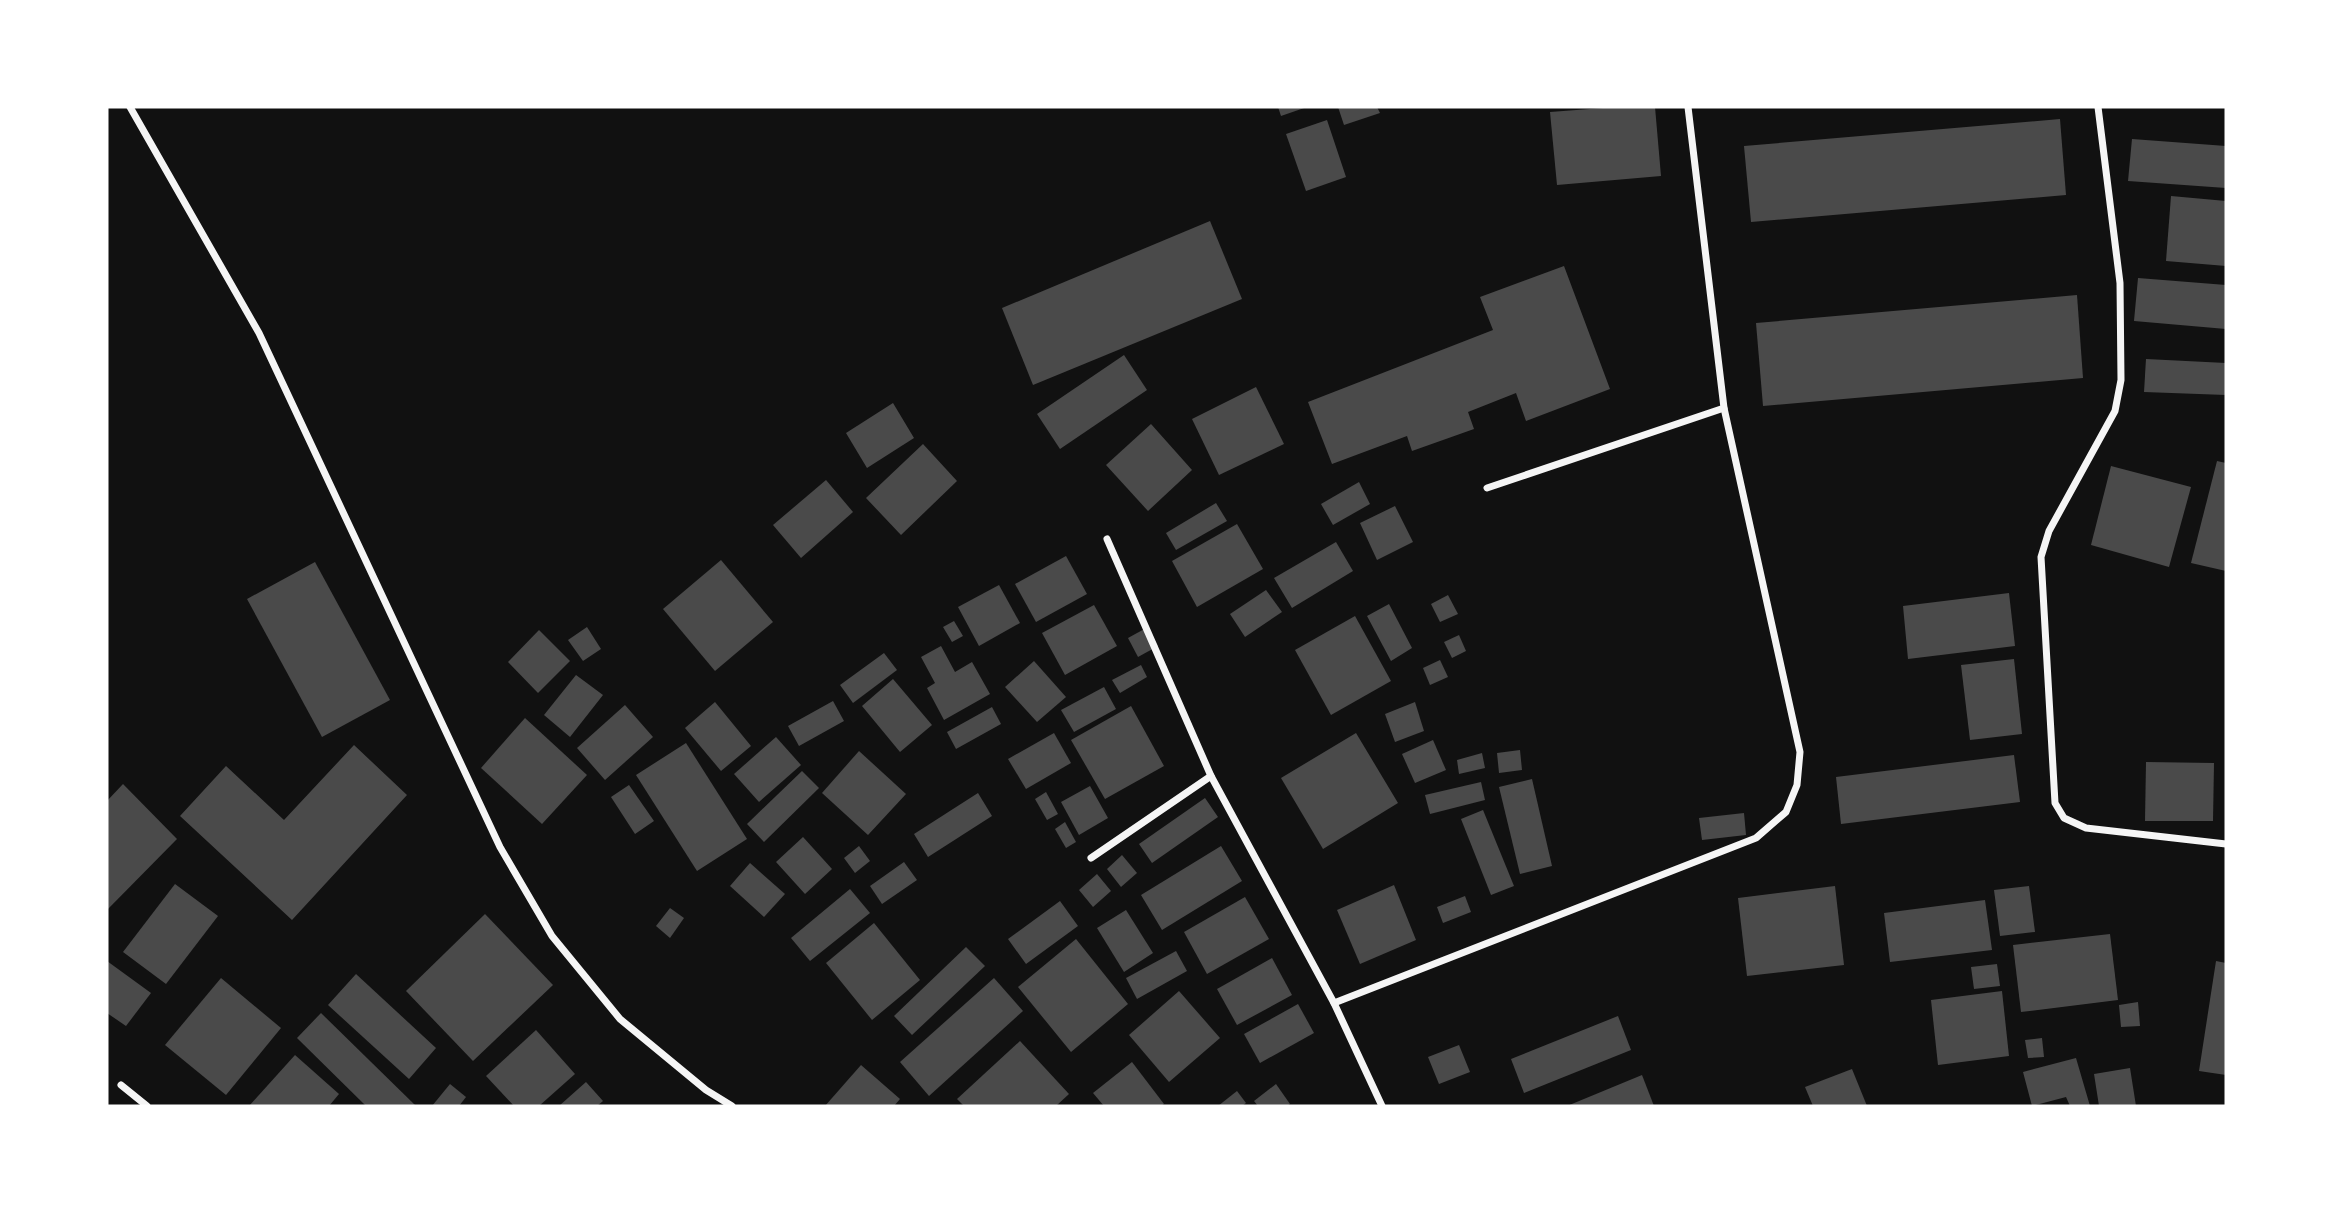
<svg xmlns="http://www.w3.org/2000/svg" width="2333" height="1213" font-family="'Public Sans',sans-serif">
<rect width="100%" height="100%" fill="#111"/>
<g fill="#4a4a4a">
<path d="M1278,107H1307L1281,116Z"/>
<path d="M1338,107H1377L1380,113L1344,125Z"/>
<path d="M1616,107H1655L1661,176L1557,185L1550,112Z"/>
<path d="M2060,119L2066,195L1751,222L1744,146Z"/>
<path d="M1327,120L1346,177L1306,191L1286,134Z"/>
<path d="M2132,139L2226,146V188L2128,181Z"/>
<path d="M2171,196L2226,201V266L2166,261Z"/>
<path d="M1210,221L1242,299L1033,385L1002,308Z"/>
<path d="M1564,266L1610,389L1526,421L1516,393L1468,412L1474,429L1412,451L1407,436L1332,464L1308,402L1493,330L1480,297Z"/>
<path d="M2138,278L2226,285V329L2134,321Z"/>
<path d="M2077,295L2083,378L1763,406L1756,323Z"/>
<path d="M1124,355L1147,390L1060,449L1037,414Z"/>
<path d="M2146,359L2226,363V395L2144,392Z"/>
<path d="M1256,387L1284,444L1219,475L1192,419Z"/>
<path d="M893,403L914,438L867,468L846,433Z"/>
<path d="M1151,424L1192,470L1148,511L1106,465Z"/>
<path d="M923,444L957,481L901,535L866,498Z"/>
<path d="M2217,461L2226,463V571L2191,563Z"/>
<path d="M2111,466L2191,487L2169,567L2091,545Z"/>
<path d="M826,480L853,512L801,558L773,525Z"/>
<path d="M1359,482L1370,504L1333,525L1321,504Z"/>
<path d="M1216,503L1227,521L1176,550L1166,533Z"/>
<path d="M1395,506L1413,542L1377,560L1360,523Z"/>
<path d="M1237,524L1263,569L1197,607L1172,561Z"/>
<path d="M1336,542L1353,571L1292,608L1274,578Z"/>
<path d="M1066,556L1087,594L1036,622L1015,584Z"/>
<path d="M721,560L773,622L715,671L663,609Z"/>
<path d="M315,562L390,700L322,737L247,599Z"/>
<path d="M999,585L1020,623L979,646L958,607Z"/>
<path d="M1266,590L1282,612L1245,637L1230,614Z"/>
<path d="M2009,593L2015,646L1908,659L1903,606Z"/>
<path d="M1448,595L1458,614L1440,622L1431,604Z"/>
<path d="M1389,604L1412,648L1391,661L1367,616Z"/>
<path d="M1094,605L1117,646L1065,675L1042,633Z"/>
<path d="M1355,616L1391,681L1331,715L1295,650Z"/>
<path d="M954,621L963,636L952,642L943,627Z"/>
<path d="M587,627L601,649L583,661L568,640Z"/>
<path d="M1148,627L1158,646L1138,657L1128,638Z"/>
<path d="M539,630L570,661L538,693L508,662Z"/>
<path d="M1459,635L1466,651L1452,658L1444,642Z"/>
<path d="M941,646L955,672L972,662L990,694L944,720L927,688L935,683L921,657Z"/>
<path d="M884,653L897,670L853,703L840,685Z"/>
<path d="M2014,659L2022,734L1970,740L1961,665Z"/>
<path d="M1440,660L1448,677L1430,685L1423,668Z"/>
<path d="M1034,661L1066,697L1037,722L1005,687Z"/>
<path d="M1141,665L1147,677L1120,693L1112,680Z"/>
<path d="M576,675L603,695L570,737L544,715Z"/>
<path d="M893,679L932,725L900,752L862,706Z"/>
<path d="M1104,687L1116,709L1074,732L1061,710Z"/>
<path d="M833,701L844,721L799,746L788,726Z"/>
<path d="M715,702L751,746L721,771L685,728Z"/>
<path d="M1415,702L1424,731L1395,742L1385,714Z"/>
<path d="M625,705L653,737L605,780L577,748Z"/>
<path d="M1131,706L1164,766L1105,799L1071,740Z"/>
<path d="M992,707L1001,724L956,749L947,732Z"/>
<path d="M525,718L587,775L542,824L481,768Z"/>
<path d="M1054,733L1071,763L1026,789L1008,759Z"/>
<path d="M1356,733L1398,803L1323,849L1281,778Z"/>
<path d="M776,737L801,765L759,802L734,774Z"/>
<path d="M1433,740L1446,770L1415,783L1402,754Z"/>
<path d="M686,743L747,839L697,871L636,775Z"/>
<path d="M354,745L407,795L292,920L180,816L226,766L284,820Z"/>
<path d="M1520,750L1522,770L1499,773L1497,753Z"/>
<path d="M859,751L906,794L868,835L822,793Z"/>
<path d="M1482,753L1485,768L1459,774L1457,760Z"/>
<path d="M2014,755L2020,802L1841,824L1836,777Z"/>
<path d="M2146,762L2214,763L2213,821H2145Z"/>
<path d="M802,771L819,788L764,842L747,824Z"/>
<path d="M1532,779L1552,866L1520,874L1499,787Z"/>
<path d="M1481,782L1485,800L1430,814L1425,795Z"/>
<path d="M123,784L177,839L107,910V801Z"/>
<path d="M629,785L654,821L635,834L611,797Z"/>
<path d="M1090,786L1108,818L1079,835L1061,802Z"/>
<path d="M1046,792L1058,814L1047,820L1035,799Z"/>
<path d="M978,793L992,816L928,857L914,834Z"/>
<path d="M1205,798L1218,817L1152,863L1139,844Z"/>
<path d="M1483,810L1514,886L1491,895L1461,819Z"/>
<path d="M1744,813L1746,835L1702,840L1699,818Z"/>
<path d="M1065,822L1076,842L1066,848L1055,829Z"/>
<path d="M803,837L832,869L805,894L776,862Z"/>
<path d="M859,846L870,861L855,873L844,858Z"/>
<path d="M1221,846L1242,881L1162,930L1141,895Z"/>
<path d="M1122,855L1137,873L1121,887L1107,869Z"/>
<path d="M904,862L917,880L882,904L870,886Z"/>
<path d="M750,863L785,894L764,917L730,886Z"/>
<path d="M1097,874L1111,891L1093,907L1079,890Z"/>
<path d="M175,884L218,916L166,984L123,952Z"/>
<path d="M1394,885L1416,940L1360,964L1337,910Z"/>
<path d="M1835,886L1844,965L1747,976L1738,898Z"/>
<path d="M2029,886L2035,932L2000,936L1994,890Z"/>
<path d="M850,889L870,913L810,961L791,938Z"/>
<path d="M1465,896L1471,912L1443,923L1437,907Z"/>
<path d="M1245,897L1269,939L1207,974L1184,932Z"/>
<path d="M1985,900L1992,950L1890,962L1884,913Z"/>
<path d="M1060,901L1078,926L1026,964L1008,939Z"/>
<path d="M670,908L684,918L670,938L656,926Z"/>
<path d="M1126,910L1153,953L1124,972L1097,928Z"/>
<path d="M485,914L553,985L473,1061L406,991Z"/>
<path d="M874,923L920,980L872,1020L826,963Z"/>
<path d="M2110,934L2118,1000L2021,1012L2013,945Z"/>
<path d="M1076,939L1128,1004L1071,1052L1018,987Z"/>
<path d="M966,947L985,966L912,1035L894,1016Z"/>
<path d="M1176,951L1187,971L1137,999L1126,978Z"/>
<path d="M1272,958L1292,995L1237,1025L1217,989Z"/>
<path d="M107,961L151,993L126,1026L107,1013Z"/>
<path d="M2216,961L2226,963V1075L2199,1071Z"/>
<path d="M1997,964L2000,986L1974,989L1971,967Z"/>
<path d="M356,974L436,1048L409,1079L328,1005Z"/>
<path d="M221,978L281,1028L226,1095L165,1045Z"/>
<path d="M994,978L1023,1011L929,1096L900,1062Z"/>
<path d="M1179,991L1220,1038L1169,1082L1129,1035Z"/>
<path d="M2002,991L2009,1056L1938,1065L1931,1000Z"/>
<path d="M2138,1002L2140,1026L2121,1027L2119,1005Z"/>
<path d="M1298,1004L1314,1033L1260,1063L1244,1034Z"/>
<path d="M321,1013L416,1106H366L297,1038Z"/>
<path d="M1618,1016L1631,1050L1524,1093L1511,1059Z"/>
<path d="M536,1030L575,1074L539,1106H514L486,1076Z"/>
<path d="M2042,1038L2044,1057L2028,1058L2025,1040Z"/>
<path d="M1020,1041L1069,1094L1056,1106H964L957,1099Z"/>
<path d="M1459,1045L1470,1072L1439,1084L1428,1057Z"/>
<path d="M295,1055L339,1094L329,1106H249Z"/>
<path d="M2076,1058L2090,1106H2070L2066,1097L2032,1106L2023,1072Z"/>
<path d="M1132,1062L1164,1104L1161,1106H1104L1093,1093Z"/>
<path d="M861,1065L900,1099L894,1106H825Z"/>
<path d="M2130,1068L2136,1106H2099L2094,1074Z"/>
<path d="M1852,1069L1867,1106H1813L1805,1087Z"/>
<path d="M1642,1075L1654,1106H1567Z"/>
<path d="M586,1082L603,1101L597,1106H559Z"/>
<path d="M450,1084L466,1097L459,1106H432Z"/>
<path d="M1276,1084L1290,1104L1287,1106H1258L1254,1101Z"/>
<path d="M1237,1091L1246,1103L1242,1106H1218Z"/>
</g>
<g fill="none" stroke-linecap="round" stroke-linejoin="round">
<g stroke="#f5f5f5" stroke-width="7">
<path d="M130,107L259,333L500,847L552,936L620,1019L706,1090L732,1106"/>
<path d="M2098,107L2120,283L2121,380L2115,411L2049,531L2041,557L2055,803L2064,818L2086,828L2226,844"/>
<path d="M1487,488L1724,408"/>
<path d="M1107,539L1211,776L1334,1003L1382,1106"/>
<path d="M1091,858L1211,776"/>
<path d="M1334,1003L1756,838L1786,812L1797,785L1800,752L1724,408L1688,107"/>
<path d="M121,1085L147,1106"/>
</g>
</g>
<rect width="2333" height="1213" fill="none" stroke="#ffffff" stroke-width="217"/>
</svg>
